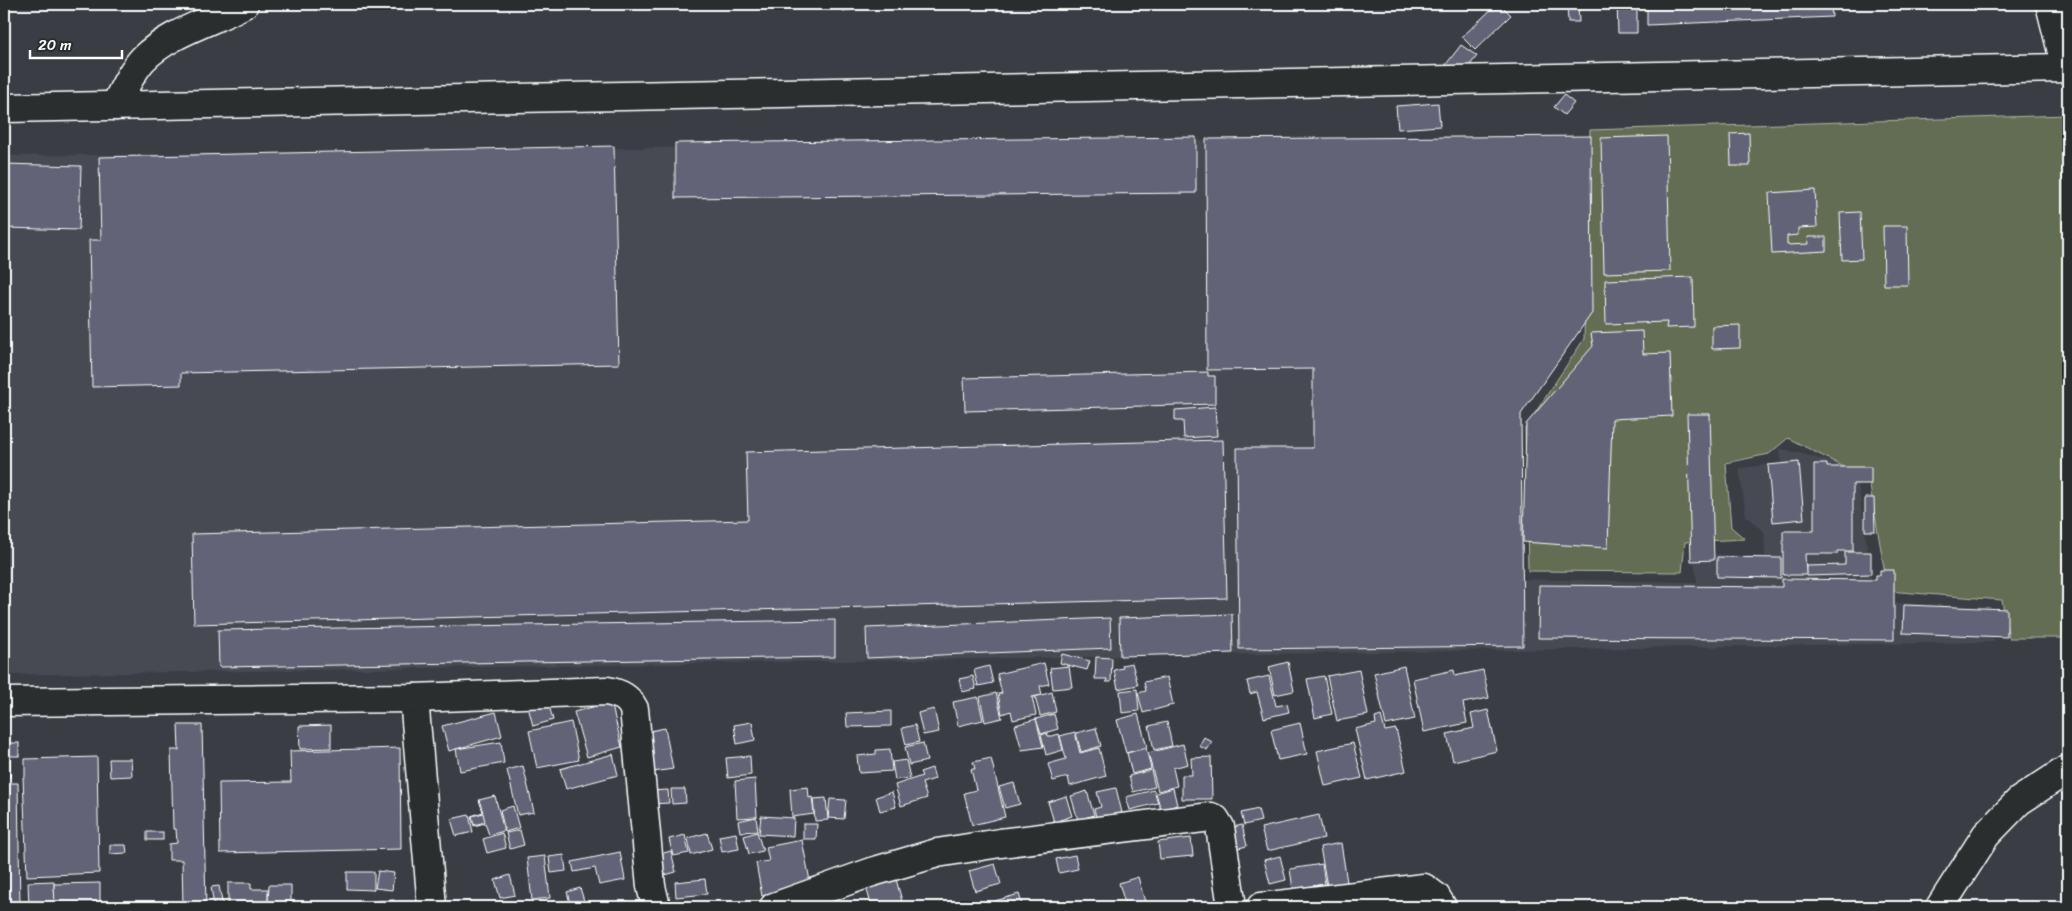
<svg xmlns="http://www.w3.org/2000/svg" width="2072" height="911" font-family="Sriracha,sans-serif">
<rect width="100%" height="100%" fill="#3b3d44"/>
<filter id="ink" filterUnits="userSpaceOnUse"><feTurbulence type="fractalNoise" baseFrequency=".02" numOctaves="2"/><feDisplacementMap in="SourceGraphic" scale="10" xChannelSelector="R" yChannelSelector="G"/><feConvolveMatrix kernelMatrix="1 2 1 2 8 2 1 2 1" color-interpolation-filters="sRGB"/></filter>
<g filter="url(#ink)">
<path fill="#474853" d="M1575,136L1582,321L1514,415L1516,579L1697,582L1693,553L1765,557L1764,532L1746,516L1739,468L1782,463L1779,448L1856,468L1875,602L1990,607L1994,642L4,675V156Z"/>
<path fill="#646d53" stroke="#b2b6a9" d="M2068,115V638H2009L2002,600L1888,591L1869,480L1788,438L1769,454L1726,463L1731,527L1745,539L1685,542L1682,572L1528,571L1525,428L1584,339L1590,130Z"/>
<g fill="#626376" stroke="#fff">
<path d="M842,4H892L843,11Z"/>
<path d="M1497,4H1500L1511,15L1475,50L1462,37Z"/>
<path d="M1567,4H1578L1579,22H1568Z"/>
<path d="M1617,4H1637V33H1618Z"/>
<path d="M1647,4H1831L1832,17L1647,25Z"/>
<path d="M1461,45L1477,56L1459,79L1444,67Z"/>
<path d="M1564,95L1574,103L1564,115L1554,107Z"/>
<path d="M1438,103L1440,126L1398,129L1396,106Z"/>
<path d="M1749,133L1750,166H1731L1730,134Z"/>
<path d="M1591,136L1592,313L1521,414L1523,646L1239,649L1237,448H1313V369L1207,370L1206,139Z"/>
<path d="M1667,136L1670,271L1604,273L1601,138Z"/>
<path d="M1196,137V193L675,198V143Z"/>
<path d="M614,146L619,364L181,373V385L92,387L89,240H101L99,157Z"/>
<path d="M4,164L81,166L79,230L4,228Z"/>
<path d="M1815,190L1817,227L1798,228V235L1787,236V245L1809,244L1808,237H1826V251L1772,254L1769,193Z"/>
<path d="M1860,212L1862,259L1842,260L1840,213Z"/>
<path d="M1883,226H1907L1908,285H1884Z"/>
<path d="M1693,277L1694,327L1666,328L1667,322L1606,324L1605,280Z"/>
<path d="M1740,325V348L1712,349V326Z"/>
<path d="M1642,331L1643,354L1670,353L1672,416L1612,419L1608,548L1523,542L1526,424L1593,346L1591,333Z"/>
<path d="M1208,372V376H1215V404L965,411L964,378Z"/>
<path d="M1215,407L1217,436L1184,438L1183,421H1175V410Z"/>
<path d="M1687,414H1710L1714,560L1691,561Z"/>
<path d="M1223,440L1227,598L194,624L192,534L748,520L746,452Z"/>
<path d="M1799,462L1804,519L1773,522L1768,465Z"/>
<path d="M1814,464H1827V467H1871V484H1853V551H1837V554H1805L1806,575H1783V531H1814Z"/>
<path d="M1865,498H1874L1875,531H1865Z"/>
<path d="M1845,552H1871V574L1807,576V566L1845,565Z"/>
<path d="M1717,557L1781,558V578L1717,577Z"/>
<path d="M1880,570H1894V640L1538,638L1539,585L1782,587V579L1876,580V575H1880Z"/>
<path d="M1904,605L2007,609V637L1903,633Z"/>
<path d="M1232,614L1233,653L1120,656L1119,618Z"/>
<path d="M1110,618L1111,648L867,658L866,628Z"/>
<path d="M835,620V657L219,667L218,630Z"/>
<path d="M1062,654L1090,661L1087,670L1060,663Z"/>
<path d="M1096,657L1112,658L1111,682H1106L1107,679H1095Z"/>
<path d="M1288,662L1294,691L1275,695L1269,667Z"/>
<path d="M1044,663L1049,684L1040,686L1042,695L1032,697L1036,715L1013,720L1011,711L1002,714L998,694L1002,693L997,674Z"/>
<path d="M1132,663L1138,685L1118,689L1114,670L1123,668L1122,665Z"/>
<path d="M989,666L993,683L978,686L974,670Z"/>
<path d="M1069,666L1072,687L1053,689L1050,668Z"/>
<path d="M1404,666L1415,719L1386,725L1374,673Z"/>
<path d="M1359,670L1368,715L1337,721L1327,676Z"/>
<path d="M1454,670L1455,676L1483,670L1489,698L1463,703L1467,723L1424,732L1413,679Z"/>
<path d="M973,676L976,689L962,692L959,679Z"/>
<path d="M1269,676L1276,706L1287,704L1289,712L1264,718L1257,692L1250,694L1247,681Z"/>
<path d="M1324,676L1332,714L1315,718L1307,679Z"/>
<path d="M1167,677L1173,705L1143,713L1138,693L1146,691L1144,682Z"/>
<path d="M1137,689L1139,711L1122,713L1120,691Z"/>
<path d="M1052,692L1056,712L1040,716L1035,697Z"/>
<path d="M996,693L1002,718L985,722L980,697Z"/>
<path d="M978,697L983,720L958,726L953,702Z"/>
<path d="M547,698L553,720L533,726L527,703Z"/>
<path d="M611,702L622,747L587,757L574,712Z"/>
<path d="M934,709L939,732L923,735L918,713Z"/>
<path d="M1488,710L1497,751L1453,761L1447,734L1474,728L1471,714Z"/>
<path d="M891,711V726L847,727L846,713Z"/>
<path d="M496,712L502,736L449,751L442,726Z"/>
<path d="M1054,714L1058,729L1041,734L1036,719Z"/>
<path d="M1138,714L1147,747L1126,753L1117,720Z"/>
<path d="M1381,716L1385,731L1396,729L1406,771L1367,780L1355,729L1376,724L1375,718Z"/>
<path d="M1036,719L1043,747L1022,750L1015,725Z"/>
<path d="M571,722L579,760L537,768L529,731Z"/>
<path d="M752,722L755,740L737,744L734,725Z"/>
<path d="M1167,722L1172,746L1154,750L1149,726Z"/>
<path d="M1300,723L1307,754L1278,760L1271,730Z"/>
<path d="M178,725H202L206,907H183L182,860H169V844L177,843L176,829H173L171,750H179Z"/>
<path d="M331,725V748L300,749L299,726Z"/>
<path d="M915,725L919,742L906,745L902,728Z"/>
<path d="M665,728L673,769L653,772L645,732Z"/>
<path d="M1096,728L1101,746L1081,752L1076,733Z"/>
<path d="M1075,732L1080,753L1099,748L1106,776L1070,786L1068,777L1053,781L1048,764L1066,759L1060,736Z"/>
<path d="M1047,733L1048,736H1052L1059,734L1063,750L1046,755L1041,735Z"/>
<path d="M1204,737L1212,742L1207,750L1199,746Z"/>
<path d="M501,742L504,763L460,771L456,749Z"/>
<rect x="4" y="743" width="15" height="13"/>
<path d="M923,743L927,761L909,765L905,747Z"/>
<path d="M1353,743L1362,778L1325,786L1317,751Z"/>
<path d="M1183,744L1188,764L1173,768L1177,786L1158,791L1148,753Z"/>
<path d="M400,748L401,849L220,853L219,783L291,782L290,751Z"/>
<path d="M1146,748L1151,769L1132,774L1127,753Z"/>
<path d="M890,749L892,771L859,773L857,756L876,754V750Z"/>
<path d="M613,754L618,775L566,789L560,769Z"/>
<path d="M750,756L751,775L728,778L726,758Z"/>
<path d="M97,757L99,873L27,876L23,777H25V759Z"/>
<path d="M1211,757L1212,799H1182V775H1192L1191,758Z"/>
<path d="M991,758L1005,817L972,825L964,793L976,790L971,769H975L973,762Z"/>
<rect x="4" y="759" width="6" height="18"/>
<path d="M109,759H131L132,776L110,777Z"/>
<path d="M906,760L910,778L895,780L892,762Z"/>
<path d="M523,766L534,812L518,815L507,770Z"/>
<path d="M932,768L935,779L922,783L927,798L901,806L895,785L922,776L920,772Z"/>
<path d="M1151,770L1155,787L1133,792L1129,776Z"/>
<path d="M755,779L757,817L737,818L735,781Z"/>
<path d="M4,783H18L20,907H4Z"/>
<path d="M1014,783L1020,804L1005,808L999,787Z"/>
<path d="M808,787L809,798L812,797L814,814L792,817L790,789Z"/>
<path d="M1116,788L1122,813L1097,820L1094,809L1101,807L1097,792Z"/>
<path d="M1173,788L1177,805L1161,810L1156,793Z"/>
<path d="M671,789H685L686,803L672,804Z"/>
<path d="M668,790L669,803L650,804L649,791Z"/>
<path d="M1154,790L1158,803L1130,810L1126,797Z"/>
<path d="M1087,791L1094,815L1078,820L1071,796Z"/>
<path d="M892,792L896,807L880,811L876,797Z"/>
<path d="M495,796L504,831L489,835L485,823L474,826L471,816L483,812L479,800Z"/>
<path d="M1066,796L1072,816L1054,822L1048,802Z"/>
<path d="M826,798L828,820L815,821L813,799Z"/>
<path d="M830,799L846,800L844,819L828,818Z"/>
<path d="M513,806L519,828L505,832L500,810Z"/>
<path d="M1258,809L1261,821L1244,825L1241,813Z"/>
<path d="M483,813L485,822L474,825L472,816Z"/>
<path d="M469,815L473,832L456,836L451,819Z"/>
<path d="M1319,815L1324,838L1267,851L1261,828Z"/>
<path d="M761,816L794,818L793,836L759,834Z"/>
<path d="M756,817L758,831L740,832L738,821Z"/>
<path d="M803,824H817L816,839H803Z"/>
<path d="M1242,825L1247,846L1230,850L1225,829Z"/>
<path d="M520,830L524,845L510,849L506,833Z"/>
<rect x="147" y="832" width="16" height="8"/>
<path d="M757,832L763,851L749,854L744,836Z"/>
<path d="M502,833L506,848L487,853L483,839Z"/>
<path d="M707,833L712,849L691,855L688,838Z"/>
<path d="M736,833L739,849L722,852L719,836Z"/>
<path d="M685,835L689,853L673,856L669,839Z"/>
<path d="M1191,838L1193,856L1160,859L1158,842Z"/>
<path d="M802,840L811,886L762,896L756,863L769,861L766,847Z"/>
<path d="M1341,843L1347,882L1327,886L1320,847Z"/>
<path d="M110,845H126L127,853L110,854Z"/>
<path d="M671,851L676,872L658,877L652,856Z"/>
<path d="M620,852L625,880L599,885L595,868L574,872L572,862Z"/>
<path d="M564,855L566,871L551,873L549,857Z"/>
<path d="M1075,855L1078,869L1059,873L1056,859Z"/>
<path d="M545,856L550,898L532,900L527,858Z"/>
<path d="M1280,856L1286,880L1270,884L1264,860Z"/>
<path d="M995,864L1001,884L975,891L969,871Z"/>
<path d="M1322,864L1325,884L1293,889L1290,869Z"/>
<path d="M378,871L394,873L392,890L375,888Z"/>
<path d="M347,872H374V890L347,889Z"/>
<path d="M510,875L515,895L500,898L495,880Z"/>
<path d="M1138,877L1145,902L1126,907L1119,883Z"/>
<path d="M705,879L707,894L676,897L675,882Z"/>
<path d="M896,879L902,901L881,907H872L866,887Z"/>
<path d="M54,881L55,907H29L28,882Z"/>
<path d="M100,883V907H55L54,884Z"/>
<path d="M228,883H251V889H268V907H228Z"/>
<path d="M269,885H291V904H268Z"/>
<path d="M219,886L223,907H214L211,887Z"/>
<path d="M580,888L586,907H571L567,892Z"/>
<path d="M1019,894L1023,907H997L995,901Z"/>
<path d="M394,900V907H376V901Z"/>
<path d="M628,901L629,907H613L612,904Z"/>
</g>
<g fill="none" stroke-linecap="round" stroke-linejoin="round">
<g stroke="#fff" stroke-width="31">
<g id="minor">
<path d="M2050,4L2066,68"/>
<path d="M115,106C123,90 131,72 143,59C170,32 211,22 244,4"/>
<path d="M4,108L2068,68"/>
<path d="M414,698L432,907"/>
<path d="M4,702L414,698L607,691C621,694 628,697 634,709L651,886L656,907"/>
<path d="M774,907L872,872L937,853L1000,843L1211,817L1215,819L1220,827L1232,907"/>
<path d="M1261,907L1424,888L1436,897L1442,907"/>
<path d="M1940,907L1986,835L2019,801L2068,769"/>
</g>
</g>
<use href="#minor" stroke="#2a2d2e" stroke-width="28"/>
</g>
</g>
<rect width="2072" height="911" fill="none" stroke="#2a2d2e" stroke-width="20"/>
<rect x="10" y="10" width="2052" height="891" fill="none" stroke="#fff" stroke-width="2" filter="url(#ink)"/>
<path d="M30 50v8h92v-8" fill="none" stroke="#ffffff" stroke-width="2.5"/>
<text x="38" y="50" font-size="15" fill="#ffffff" stroke="#2a2d2e" stroke-width="4" paint-order="stroke">20 m</text>
</svg>
